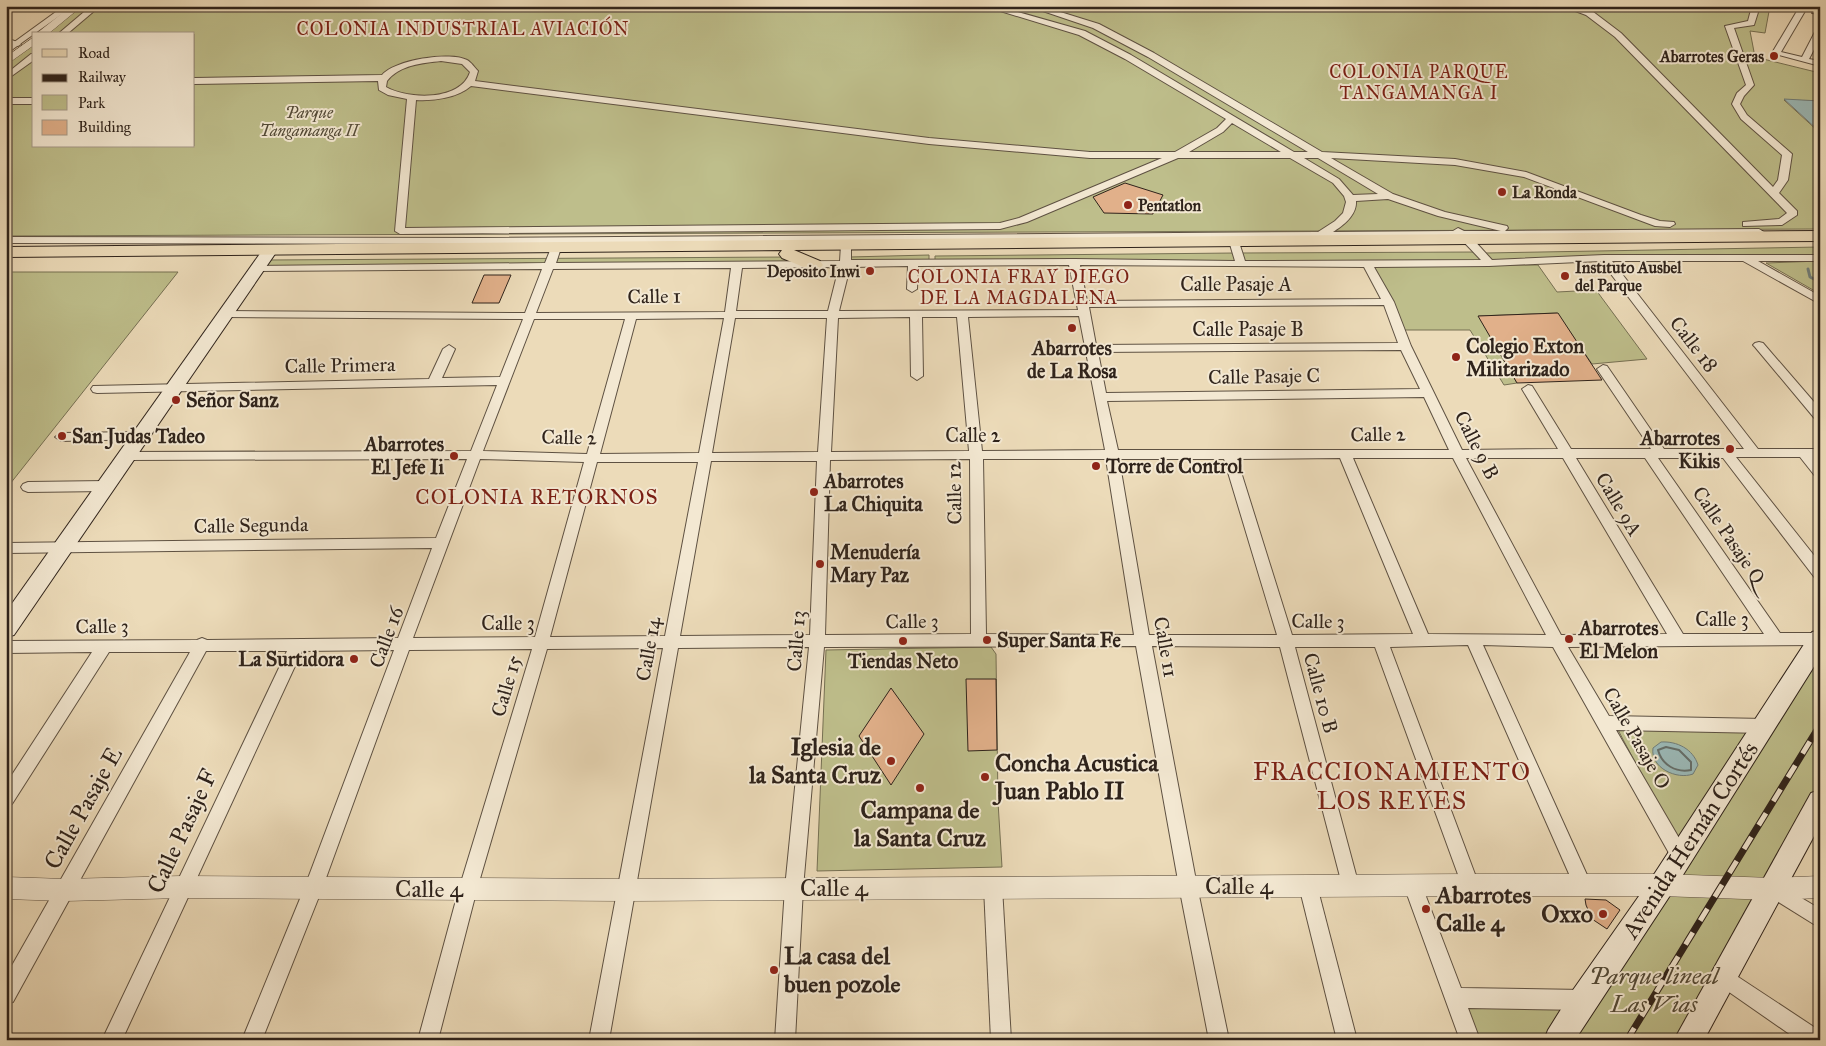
<svg xmlns="http://www.w3.org/2000/svg" width="1826" height="1046" font-family="'IM FELL Great Primer',serif">
<rect width="100%" height="100%" fill="#ecdbb9"/>
<filter id="stains"><feTurbulence type="fractalNoise" baseFrequency=".004" numOctaves="4"/><feColorMatrix values="0 0 0 0 .2 0 0 0 0 .09 0 0 0 0 .02 0 0 0 .5 -.17"/></filter>
<radialGradient id="worn" r=".72"><stop offset=".6" stop-color="#630" stop-opacity="0"/><stop offset="1" stop-color="#630" stop-opacity=".3"/></radialGradient>
<g fill="#bebe8b" stroke="#767053">
<path d="M82,6H1770L1765,33L1750,31L1755,57L1820,73V101L1784,100L1820,133V229L6,236V64L34,43V146H194V34H46Z"/>
<path d="M1820,247V256L1492,260L1486,253Z"/>
<path d="M1477,252L1484,261L1240,262L1241,253Z"/>
<path d="M1235,253L1237,261L935,263V256Z"/>
<path d="M929,255V262L848,263L849,257Z"/>
<path d="M789,257L803,263L264,266L268,260Z"/>
<path d="M1820,261V294L1766,263Z"/>
<path d="M1370,265H1538L1557,292L1596,290L1647,359L1592,364L1557,313L1479,316L1517,383L1504,385L1470,330H1403Z"/>
<path d="M6,272H178L6,489Z"/>
<path d="M991,647L996,654L998,802L1002,867L817,871L826,650Z"/>
<path d="M1820,648V792L1769,880L1675,878Z"/>
<path d="M1617,728L1755,729L1679,845Z"/>
<path d="M1666,894L1759,897L1679,1040H1567Z"/>
<path d="M1463,1003L1570,1006L1550,1040H1476Z"/>
</g>
<g fill="#9bb9b7" stroke="#707d79">
<path d="M1784,99L1820,101V132Z"/>
<path d="M1661,742C1677,741 1693,749 1698,765L1693,774C1677,780 1650,768 1653,748Z"/>
</g>
<g fill="none" stroke-linecap="round" stroke-linejoin="round">
<path stroke="#656e69" stroke-width="2" d="M1666,747L1679,750L1691,762V770C1676,773 1662,765 1658,750Z"/>
<path stroke="#707d79" stroke-width="3" d="M1808,269L1810,277L1820,282"/>
</g>
<g fill="#e1b08a" stroke="#2f231b">
<path d="M1125,183L1163,195L1153,214L1104,213L1093,197Z"/>
<path d="M484,275H511L499,303H472Z"/>
<path d="M1558,313L1602,380L1517,383L1478,316Z"/>
<path d="M966,679H996L997,750L968,751Z"/>
<path d="M891,688L924,734L891,785L859,736Z"/>
<path d="M1585,899L1606,900L1620,910L1607,929L1592,919L1586,905Z"/>
</g>
<g fill="none" stroke-linecap="round" stroke-linejoin="round">
<g stroke="#5e5142" stroke-width="2">
<path id="pedestrian" d="M6,38L20,43L21,44L18,46L6,42Z"/>
</g>
<g stroke="#5e5142" stroke-width="2">
<g id="minor">
<path d="M64,6H73L6,54V48Z"/>
<path d="M91,6H100L67,34H58Z"/>
<path d="M984,6H997L1085,31L1131,55L1294,152H1308L1148,57L1093,28L1028,6H1041L1099,24L1154,53L1322,152L1455,159L1526,172L1641,215L1660,221L1674,222L1675,224L1670,227L1655,226L1524,177L1455,165L1331,158L1393,194L1445,212L1507,226L1508,228L1505,231L1759,229L1764,232L1759,235L1471,237L1492,260L1604,255H1820V261H1758L1820,296V304L1743,261H1612L1758,449H1820V457H1814L1820,464V477L1815,476L1800,457H1736L1820,563V579L1815,578L1723,458H1658L1780,633H1819L1820,645L1568,647L1609,716L1765,719L1771,721L1773,726L1771,731L1765,733L1616,730L1686,850L1689,856L1686,862L1680,864L1674,862L1553,647L1483,645L1592,886L1589,892L1583,894L1577,892L1468,645L1390,647L1479,885L1476,891L1470,893L1464,891L1375,647H1295L1359,886L1356,892L1350,894L1344,892L1280,647L1152,646L1197,886L1229,1040H1209L1179,886L1136,646L824,647L803,888L795,1040H775L785,888L809,647L678,648L609,1040H589L663,648L547,649L477,889L438,1040H418L459,889L532,649L409,650L322,889L262,1040H242L304,889L394,650L302,651L122,1040H102L287,651H206L13,1002L6,1004V976L190,652H109L12,804L6,806V784L92,652L6,653V641L197,640L202,638L207,640L398,638L432,548L6,553V543L436,538L467,459L127,460L121,456L127,452L471,451L497,385L97,393L93,392L91,389L93,386L429,379L443,349L449,345L455,349L442,378L500,377L523,319L226,317L220,314L226,311L525,313L542,269L258,271L253,268L254,266L545,263L551,248L556,245L561,248L556,263L840,261L841,245L846,242L851,245V260L1074,259L1235,261L1229,241L1230,239L477,244L6,243V237L477,238L1318,232L1335,221L1343,213L1346,202L1344,196L1333,183L1290,158H1178L1027,222L1000,229L400,234L395,231L407,99L388,95L379,90L378,81L194,84V78L382,75C394,60 450,51 467,60C471,62 475,68 478,71L475,81L929,138L1090,152H1175L1217,128L1226,119L1125,59L1079,35ZM441,61L462,64L470,72C461,101 409,100 386,87L387,81C399,65 423,63 441,61ZM471,86L929,144L1090,158H1162L1019,218L1000,223L405,228L416,100C434,101 457,98 471,86ZM1232,123L1281,152H1189L1223,132ZM1304,158H1318L1378,194L1353,195L1339,179ZM1388,199L1438,216L1501,231H1464L1458,228L1453,231L1333,232C1344,225 1357,215 1356,201ZM1459,237L1481,260L1245,261L1238,239ZM1601,261L1744,449H1664L1607,366L1603,365L1597,369L1651,449H1571L1532,386L1528,385L1522,389L1558,449L1462,450L1411,346L1394,302L1374,267L1489,266ZM1069,265L1078,310L839,311L850,267L908,266L907,289L912,292L917,289L918,266ZM1080,265L1364,267L1381,299L1087,301ZM839,267L828,311H736L742,268ZM731,268L725,312L536,313L553,269ZM1384,305L1398,343L1096,345L1089,307ZM1079,316L1105,450L982,451L968,317ZM910,317L911,376L917,380L923,376L922,317H957L969,451L831,452L838,318ZM724,318L699,453L600,454L636,319ZM735,318H827L818,452L712,453ZM534,319H625L587,454L483,451ZM1401,350L1420,389L1106,393L1098,352ZM1424,397L1449,450H1118L1107,401ZM1340,458L1413,634L1292,635L1237,459ZM1353,458H1453L1546,635L1428,634ZM1466,458H1563L1667,634L1561,635ZM1576,458H1645L1764,634H1683ZM480,459L584,462L535,637L413,638ZM970,459L971,634L825,635L830,460ZM983,459H1106L1134,635L986,634ZM1119,459H1224L1277,635H1149ZM711,461H817L810,635L680,636ZM597,462H698L665,636L550,637Z"/>
<path d="M1562,6H1575L1592,11L1621,33L1773,187L1778,180L1782,155L1741,119L1732,104L1737,93L1746,85L1725,26L1748,21L1752,6H1760L1754,25L1734,28L1754,85L1744,96L1740,104L1747,115L1792,154L1788,180L1779,193L1797,211V215L1782,225L1743,226V222L1779,219L1787,213L1615,37L1586,15Z"/>
<path d="M1800,6H1808L1781,52L1802,57L1816,30L1820,28V38L1809,59L1820,61V66L1772,53Z"/>
<path d="M1812,9L1820,10V14L1812,13Z"/>
<path d="M31,54H34V60L6,80V74Z"/>
<rect x="6" y="98" width="28" height="6"/>
<path d="M1759,342L1763,343L1820,409V421L1816,420L1755,347L1753,345L1755,343Z"/>
<path d="M141,432L147,436L145,439L61,441L55,437L61,433Z"/>
<path d="M106,481L111,483L113,486L111,489L106,491L28,492L23,490L21,487L23,484L28,482Z"/>
<path d="M1308,878L1314,880L1317,886L1357,1040H1337L1299,886L1302,880Z"/>
<path d="M1413,878L1419,880L1422,886L1461,988L1583,990L1590,993L1593,1000L1590,1007L1583,1010L1468,1008L1480,1040H1460L1404,886L1407,880Z"/>
<path d="M993,879L999,881L1002,887L1011,1040H991L984,887L987,881Z"/>
<path d="M1773,881L1820,909V928L1767,895L1764,889L1767,883Z"/>
<path d="M1723,967L1820,1031V1040H1798L1716,983L1713,976L1716,969Z"/>
</g>
</g>
<g stroke="#5e5142" stroke-width="1">
<g id="tertiary">
<path d="M71,6H82L48,34H36Z"/>
<path d="M34,37V45L6,65V57Z"/>
<path d="M1470,874H1662L1772,878L1820,876V898L1772,900L1662,896H1470L625,901L182,898L65,901L6,899V877L65,879L182,876L625,879Z"/>
</g>
</g>
<g stroke="#2f231b" stroke-width="2">
<g id="secondary">
<path d="M269,246L274,248L277,251L14,635L6,637V612L264,248Z"/>
<path d="M1820,630V657L1671,894L1575,1040H1544L1548,1030L1573,990L1653,876L1812,632Z"/>
<path d="M1820,790V825L1704,1040H1674L1811,793Z"/>
</g>
</g>
<g stroke="#2f231b" stroke-width="2">
<path id="primary" d="M1820,231V241L794,250L820,261L823,265L820,269L814,270L808,269L782,258L779,254L782,250L6,257V247Z"/>
</g>
<use href="#pedestrian" fill="#f3e8d2" fill-rule="evenodd"/>
<use href="#minor" fill="#f3e8d2" fill-rule="evenodd"/>
<use href="#tertiary" fill="#f3e8d2" fill-rule="evenodd"/>
<use href="#secondary" fill="#f3e8d2" fill-rule="evenodd"/>
<use href="#primary" fill="#ecdbb9" fill-rule="evenodd"/>
<g stroke="#2f231b" stroke-width="7">
<path id="rail" d="M1627,1040L1820,725"/>
</g>
<use href="#rail" stroke="#f3e8d2" stroke-width="5" stroke-dasharray="14" stroke-linecap="butt"/>
</g>
<g fill="#8f2418" stroke="#f3e8d2" stroke-width="2">
<circle cx="1774" cy="56" r="5"/>
<circle cx="1502" cy="192" r="5"/>
<circle cx="1128" cy="205" r="5"/>
<circle cx="870" cy="271" r="5"/>
<circle cx="1565" cy="276" r="5"/>
<circle cx="1072" cy="328" r="5"/>
<circle cx="1456" cy="357" r="5"/>
<circle cx="176" cy="400" r="5"/>
<circle cx="62" cy="436" r="5"/>
<circle cx="1730" cy="449" r="5"/>
<circle cx="454" cy="456" r="5"/>
<circle cx="1096" cy="466" r="5"/>
<circle cx="814" cy="492" r="5"/>
<circle cx="820" cy="564" r="5"/>
<circle cx="1569" cy="639" r="5"/>
<circle cx="987" cy="640" r="5"/>
<circle cx="903" cy="641" r="5"/>
<circle cx="354" cy="659" r="5"/>
<circle cx="891" cy="761" r="5"/>
<circle cx="985" cy="777" r="5"/>
<circle cx="920" cy="788" r="5"/>
<circle cx="1426" cy="909" r="5"/>
<circle cx="1603" cy="914" r="5"/>
<circle cx="774" cy="970" r="5"/>
</g>
<g text-anchor="middle" dominant-baseline="central" stroke-width="4" stroke-linejoin="round" paint-order="stroke">
<g font-size="16" font-weight="bold" fill="#2f231b" stroke="#f3e8d2" text-anchor="start">
<text x="1764" y="56" text-anchor="end">Abarrotes Geras</text>
<text x="1512" y="192">La Ronda</text>
<text x="1138" y="205">Pentatlon</text>
<text x="1575" y="267">Instituto Ausbel<tspan x="1575" dy="18">del Parque</tspan></text>
<text x="860" y="271" text-anchor="end">Deposito Inwi</text>
</g>
<g font-size="16" font-style="italic" fill="#534a37" stroke="#f3e8d2">
<text x="309" y="112">Parque<tspan x="309" dy="18">Tangamanga II</tspan></text>
</g>
<g font-size="18" letter-spacing="1" fill="#7a1f14" stroke="#f3e8d2">
<text x="463" y="29">COLONIA INDUSTRIAL AVIACIÓN</text>
<text x="1419" y="72">COLONIA PARQUE<tspan x="1419" dy="21">TANGAMANGA I</tspan></text>
<text x="1019" y="277">COLONIA FRAY DIEGO<tspan x="1019" dy="21">DE LA MAGDALENA</tspan></text>
</g>
<g font-size="20" fill="#2f231b" stroke="#f3e8d2">
<text x="1236" y="284">Calle Pasaje A</text>
<text transform="translate(654 296) rotate(-1)">Calle 1</text>
<text x="1248" y="329">Calle Pasaje B</text>
<text transform="translate(1694 344) rotate(52)">Calle 18</text>
<text transform="translate(340 365) rotate(-1)">Calle Primera</text>
<text transform="translate(1264 376) rotate(-1)">Calle Pasaje C</text>
<text transform="translate(1378 434) rotate(-1)">Calle 2</text>
<text x="973" y="435">Calle 2</text>
<text transform="translate(569 437) rotate(1)">Calle 2</text>
<text transform="translate(1477 445) rotate(63)">Calle 9 B</text>
<text transform="translate(954 493) rotate(-91)">Calle 12</text>
<text transform="translate(1619 504) rotate(59)">Calle 9A</text>
<text transform="translate(251 525) rotate(-1)">Calle Segunda</text>
<text transform="translate(1729 535) rotate(56)">Calle Pasaje Q</text>
<text x="1722" y="619">Calle 3</text>
<text transform="translate(912 621) rotate(-1)">Calle 3</text>
<text transform="translate(1318 621) rotate(1)">Calle 3</text>
<text x="508" y="623">Calle 3</text>
<text transform="translate(102 626) rotate(-1)">Calle 3</text>
<text transform="translate(386 637) rotate(-70)">Calle 16</text>
<text transform="translate(796 641) rotate(-86)">Calle 13</text>
<text transform="translate(1166 647) rotate(80)">Calle 11</text>
<text transform="translate(648 649) rotate(-80)">Calle 14</text>
<text transform="translate(506 686) rotate(-74)">Calle 15</text>
<text transform="translate(1321 693) rotate(75)">Calle 10 B</text>
<text transform="translate(1637 738) rotate(60)">Calle Pasaje O</text>
</g>
<g font-size="20" font-weight="bold" fill="#2f231b" stroke="#f3e8d2" text-anchor="start">
<text x="1466" y="346">Colegio Exton<tspan x="1466" dy="23">Militarizado</tspan></text>
<text x="1072" y="348" text-anchor="middle">Abarrotes<tspan x="1072" dy="23">de La Rosa</tspan></text>
<text x="186" y="400">Señor Sanz</text>
<text x="72" y="436">San Judas Tadeo</text>
<text x="1720" y="438" text-anchor="end">Abarrotes<tspan x="1720" dy="23">Kikis</tspan></text>
<text x="444" y="444" text-anchor="end">Abarrotes<tspan x="444" dy="23">El Jefe Ii</tspan></text>
<text x="1106" y="466">Torre de Control</text>
<text x="824" y="481">Abarrotes<tspan x="824" dy="23">La Chiquita</tspan></text>
<text x="830" y="552">Menudería<tspan x="830" dy="23">Mary Paz</tspan></text>
<text x="1579" y="628">Abarrotes<tspan x="1579" dy="23">El Melon</tspan></text>
<text x="997" y="640">Super Santa Fe</text>
<text x="344" y="659" text-anchor="end">La Surtidora</text>
<text x="903" y="661" text-anchor="middle">Tiendas Neto</text>
</g>
<g font-size="21" letter-spacing="1" fill="#7a1f14" stroke="#f3e8d2">
<text x="537" y="497">COLONIA RETORNOS</text>
</g>
<g font-size="24" font-weight="bold" fill="#2f231b" stroke="#f3e8d2" text-anchor="start">
<text x="881" y="747" text-anchor="end">Iglesia de<tspan x="881" dy="28">la Santa Cruz</tspan></text>
<text x="995" y="763">Concha Acustica<tspan x="995" dy="28">Juan Pablo II</tspan></text>
<text x="920" y="810" text-anchor="middle">Campana de<tspan x="920" dy="28">la Santa Cruz</tspan></text>
<text x="1436" y="895">Abarrotes<tspan x="1436" dy="28">Calle 4</tspan></text>
<text x="1593" y="914" text-anchor="end">Oxxo</text>
<text x="784" y="956">La casa del<tspan x="784" dy="28">buen pozole</tspan></text>
</g>
<g font-size="24" fill="#2f231b" stroke="#f3e8d2">
<text transform="translate(83 808) rotate(-61)">Calle Pasaje E</text>
<text transform="translate(182 831) rotate(-65)">Calle Pasaje F</text>
<text transform="translate(1690 840) rotate(-57)">Avenida Hernán Cortés</text>
<text x="1239" y="886">Calle 4</text>
<text x="834" y="888">Calle 4</text>
<text x="429" y="889">Calle 4</text>
</g>
<g font-size="24" font-style="italic" fill="#534a37" stroke="#f3e8d2">
<text x="1654" y="976">Parque lineal<tspan x="1654" dy="28">Las Vias</tspan></text>
</g>
<g font-size="25" letter-spacing="1" fill="#7a1f14" stroke="#f3e8d2">
<text x="1392" y="771">FRACCIONAMIENTO<tspan x="1392" dy="29">LOS REYES</tspan></text>
</g>
</g>
<rect width="1826" height="1046" fill="none" stroke="#ecdbb9" stroke-width="25"/>
<rect x="8" y="8" width="1811" height="1031" fill="none" stroke="#2f231b" stroke-width="2.5"/>
<rect x="12" y="12" width="1801" height="1021" fill="none" stroke="#2f231b"/>
<rect x="32" y="32" width="162" height="115" fill="#f3e8d2" stroke="#a59989"/>
<rect x="42" y="49" width="25" height="8" fill="#ecdbb9" stroke="#a59989"/>
<text x="78" y="58" font-size="15" fill="#2f231b">Road</text>
<rect x="42" y="74" width="25" height="8" fill="#2f231b" stroke="#a59989"/>
<text x="78" y="82" font-size="15" fill="#2f231b">Railway</text>
<rect x="42" y="95" width="25" height="15" fill="#bebe8b" stroke="#a59989"/>
<text x="78" y="108" font-size="15" fill="#2f231b">Park</text>
<rect x="42" y="120" width="25" height="15" fill="#e1b08a" stroke="#a59989"/>
<text x="78" y="132" font-size="15" fill="#2f231b">Building</text>
<rect width="100%" height="100%" filter="url(#stains)"/>
<rect width="100%" height="100%" fill="url(#worn)"/>
</svg>
